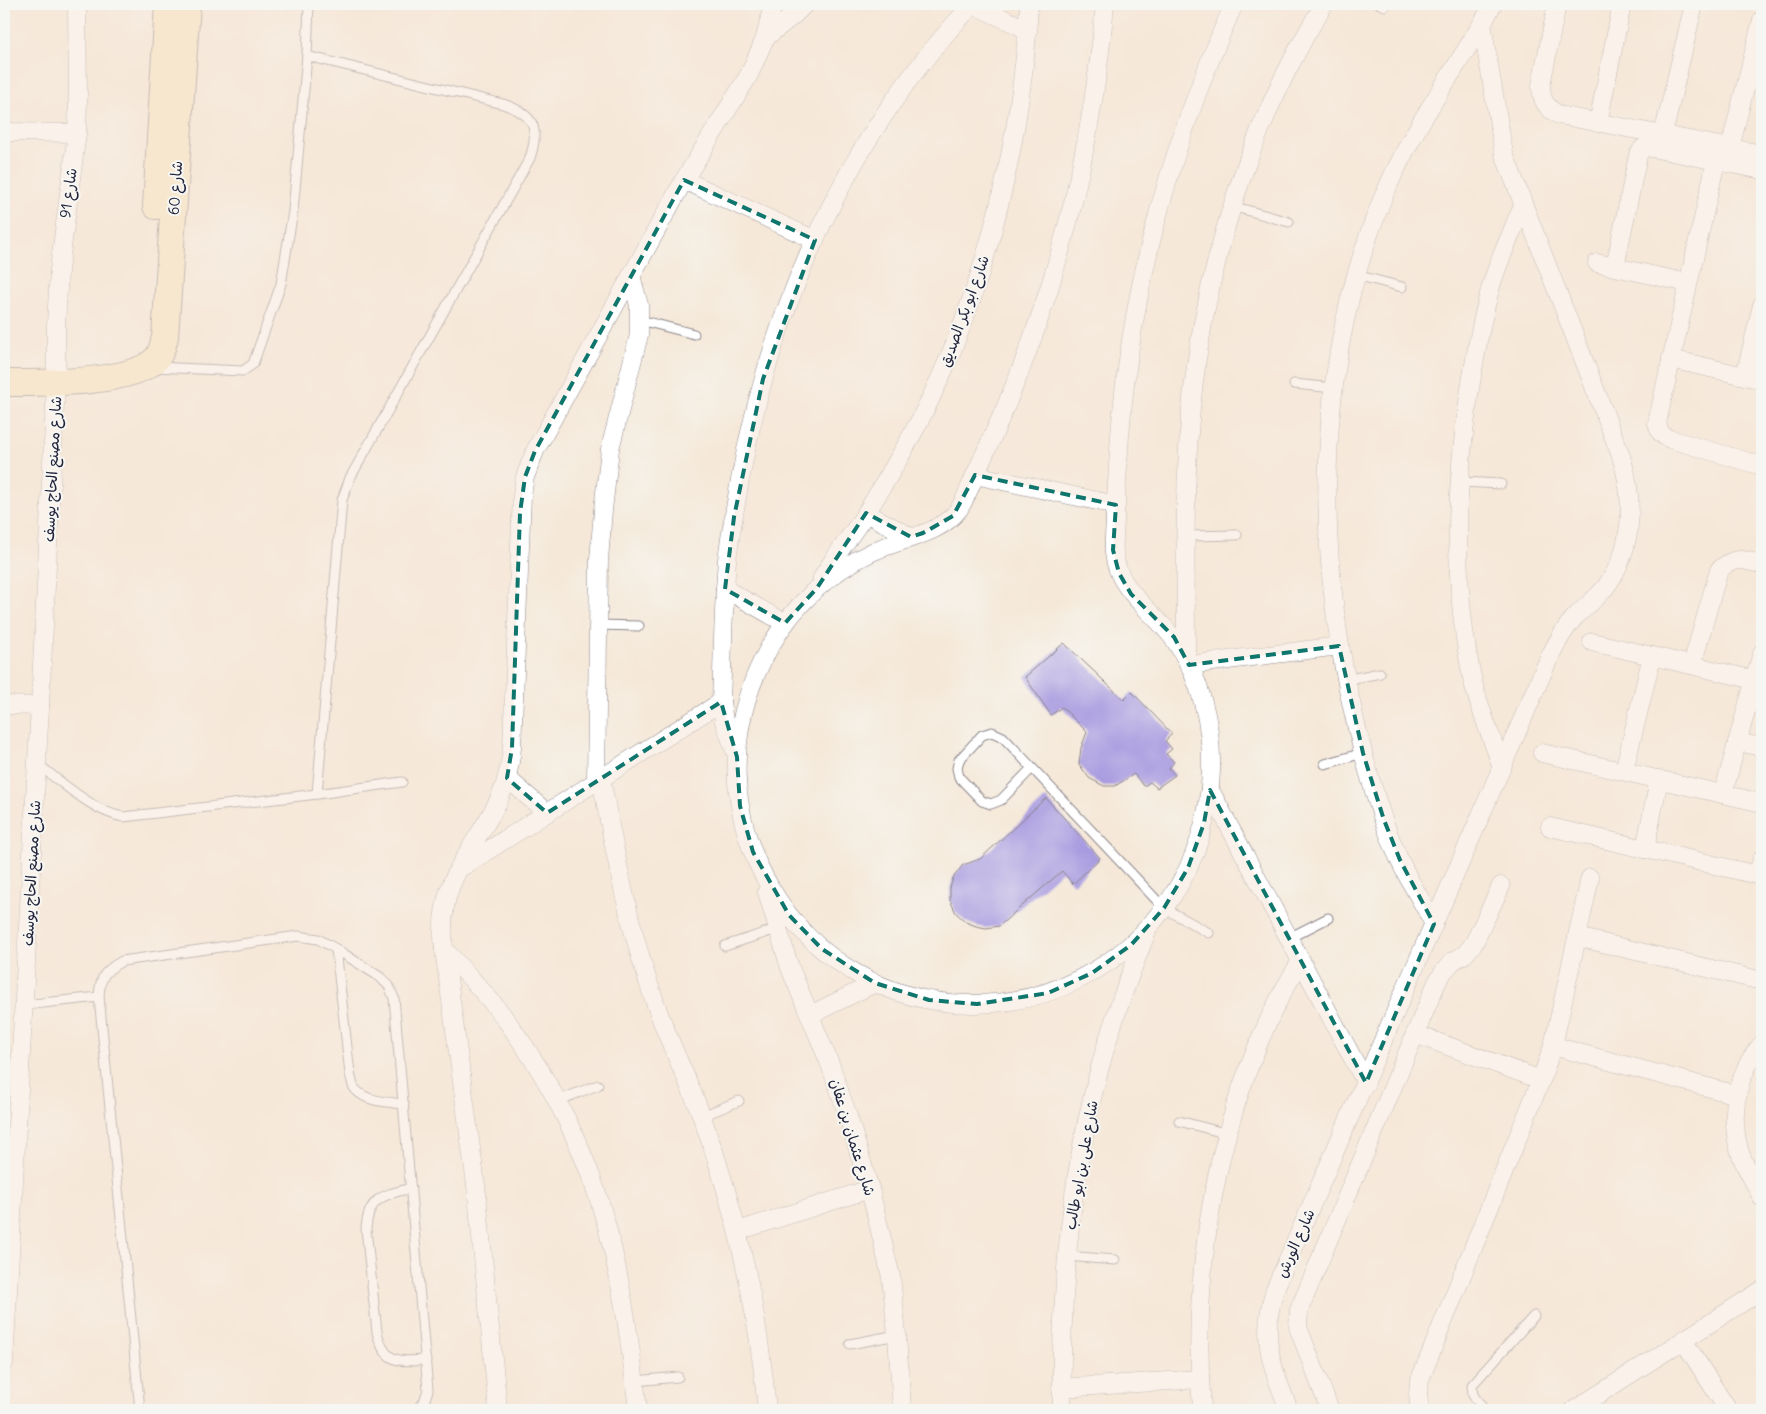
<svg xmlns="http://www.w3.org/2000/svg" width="1766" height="1414" font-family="Delius,'Playpen Sans Arabic',sans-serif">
<rect width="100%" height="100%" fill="#f6f6f2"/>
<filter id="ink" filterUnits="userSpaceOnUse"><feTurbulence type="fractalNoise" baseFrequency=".02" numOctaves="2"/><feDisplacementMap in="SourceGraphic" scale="10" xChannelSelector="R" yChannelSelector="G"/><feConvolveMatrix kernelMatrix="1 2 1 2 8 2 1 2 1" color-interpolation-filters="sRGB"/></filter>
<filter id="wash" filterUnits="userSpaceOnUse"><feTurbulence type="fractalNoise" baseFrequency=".0096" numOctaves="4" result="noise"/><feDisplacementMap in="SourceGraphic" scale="20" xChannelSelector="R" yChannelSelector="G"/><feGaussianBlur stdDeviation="1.12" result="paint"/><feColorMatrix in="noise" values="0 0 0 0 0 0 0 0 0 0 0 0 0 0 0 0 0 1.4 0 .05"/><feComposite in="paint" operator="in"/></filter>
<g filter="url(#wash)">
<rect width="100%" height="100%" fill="#f5e8d8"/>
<g id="blocks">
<g fill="#a99be0">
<path d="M1064,643L1124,700L1132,692L1172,734L1165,741L1172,749L1166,754L1174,762L1169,768L1175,775L1157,788L1150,782L1144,786L1134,774L1115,786H1104L1089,778L1079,764L1081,748L1087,732L1062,707L1051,715L1025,677Z"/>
<path d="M1046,798L1100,858L1073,884L1062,871L999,926L986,928L976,926L966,922L956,913L950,900V888L953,878L963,865L980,859Z"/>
</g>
</g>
</g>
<g filter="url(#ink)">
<use href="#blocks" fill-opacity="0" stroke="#8c858a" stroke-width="1"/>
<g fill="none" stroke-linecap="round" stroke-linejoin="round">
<g stroke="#8c858a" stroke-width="11">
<g id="lane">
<path d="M1380,4L1385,6"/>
<path d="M307,56L503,104C534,114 540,128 530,158L350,478L342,500L317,794"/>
<path d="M1232,206L1289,222"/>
<path d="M1356,275L1402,287"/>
<path d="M640,320L694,334"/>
<path d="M155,367L243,371L253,364L281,284L293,211L307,56L309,4"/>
<path d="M1294,384L1334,388"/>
<path d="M1460,482L1501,484"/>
<path d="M1187,536L1237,535"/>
<path d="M597,625L639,626"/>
<path d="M1345,680L1380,673"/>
<path d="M37,764C62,782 94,812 123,817L317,794L402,782"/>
<path d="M1325,764L1363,753"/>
<path d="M1032,768L1001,800L991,804L982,801L959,777L957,768L959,760L982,735L992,732L1003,737L1164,908L1209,933"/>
<path d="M1289,938L1328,918"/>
<path d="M725,946L777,929"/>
<path d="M336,949L350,1074C351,1077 352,1082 353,1086C362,1102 388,1102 404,1104"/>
<path d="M24,1005L99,997"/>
<path d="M557,1101L598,1085"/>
<path d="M702,1116L739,1101"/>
<path d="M1179,1121L1228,1134"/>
<path d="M411,1188C384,1195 368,1197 366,1229L377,1332C384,1363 398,1362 426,1360"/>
<path d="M1066,1256L1115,1260"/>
<path d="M850,1344L897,1335"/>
<path d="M635,1381L678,1377"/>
<path d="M140,1410L99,997C100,977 104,971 122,961L298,936L318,939L336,949L380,977L389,986L394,998L428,1390L424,1402L416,1410"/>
<path d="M1484,1410L1473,1395L1472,1385L1534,1316"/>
</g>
</g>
<g stroke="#8c858a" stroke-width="19">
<g id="street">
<path d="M972,4L1028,30"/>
<path d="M1105,4C1092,154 1057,293 995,431C987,449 978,468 970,487C966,496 964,501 959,509C939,536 901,538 872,552C785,593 732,686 737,782C740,819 751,855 770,887C858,1039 1074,1043 1171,898C1221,825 1226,717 1176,642C1155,611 1118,593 1114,553C1113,541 1115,528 1115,516C1116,499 1117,483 1118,467C1126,302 1167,154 1234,4"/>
<path d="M1557,4L1541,85C1541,100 1546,108 1559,115L1762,154"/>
<path d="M765,38L795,14L805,4"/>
<path d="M1598,123L1622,4"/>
<path d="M4,132L77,133"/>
<path d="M1663,135L1694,4"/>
<path d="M1730,148L1762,20"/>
<path d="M1716,161L1657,423C1659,432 1662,436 1670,439L1762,466"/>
<path d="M684,180L815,240"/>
<path d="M1597,263L1688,283"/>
<path d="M1615,267L1638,155L1643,148L1647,147L1762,170"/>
<path d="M1671,359L1762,380"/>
<path d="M1745,376L1762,305"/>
<path d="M975,475L1116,505"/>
<path d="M866,513L911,537"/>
<path d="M822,578C835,555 852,535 866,513C881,490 894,467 907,444C980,313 1021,154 1029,4"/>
<path d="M725,589L785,623"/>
<path d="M1592,642L1755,680"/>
<path d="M1186,658C1186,572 1183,484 1192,398C1207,259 1251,123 1324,4"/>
<path d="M1189,665L1339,646"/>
<path d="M1692,665L1719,570C1734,556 1744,559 1762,565"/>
<path d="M4,705L40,706"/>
<path d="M1737,742L1762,747"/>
<path d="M736,753L724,721L721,702C723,655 723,607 727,560C730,535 735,510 739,485C771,307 847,135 973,4"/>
<path d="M1542,753L1762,803"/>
<path d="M1502,768C1493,740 1480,711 1473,682C1450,577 1456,464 1475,359C1480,330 1486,299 1496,271C1504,249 1514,227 1523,205"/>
<path d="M1624,771L1652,656"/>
<path d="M507,778L547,813"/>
<path d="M601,778C615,854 630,933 656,1005C669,1043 688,1079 702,1117C737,1212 758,1309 767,1410"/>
<path d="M596,782L599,560L603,510L610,449L639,335V305L631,276"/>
<path d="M1210,790L1366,1083"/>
<path d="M1723,794L1762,653"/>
<path d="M1550,827L1762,876"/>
<path d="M1645,849L1659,779"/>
<path d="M462,867L721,702"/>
<path d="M1758,875L1762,859"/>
<path d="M767,892L790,968L830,1064L847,1113L870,1189L891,1277L897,1335L902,1410"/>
<path d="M1434,924C1423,903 1409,881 1399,859C1379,815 1366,767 1355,720C1314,548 1315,364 1382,200C1397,164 1416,129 1437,96C1456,65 1476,36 1493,4"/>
<path d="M1577,937L1762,981"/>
<path d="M444,949C466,974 490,997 509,1024C553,1084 588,1155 607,1227C623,1287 631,1349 638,1410"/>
<path d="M810,1015L875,983"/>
<path d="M1415,1034L1541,1080"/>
<path d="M1762,1044C1737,1073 1729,1112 1739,1149C1743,1165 1755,1182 1762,1198"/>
<path d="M1553,1046L1737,1095"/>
<path d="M738,1231L870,1189"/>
<path d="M1683,1340L1728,1410"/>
<path d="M4,1363L40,706L56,383V326L59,270L77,133L78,99L77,4"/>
<path d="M1061,1388L1200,1379"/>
<path d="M498,1410L476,1185L444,949C438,898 455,873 481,831C488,820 495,809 500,797C507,782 510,765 512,748L522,495L525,477L535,451L684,180L749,75L765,38L773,4"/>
<path d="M1062,1410C1060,1296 1069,1182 1099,1071C1111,1024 1128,979 1146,934"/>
<path d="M1202,1410C1191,1271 1215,1126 1278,1001C1285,987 1293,974 1301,961"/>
<path d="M1289,1410C1271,1364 1260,1338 1275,1289L1550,656C1557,642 1564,629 1575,617C1585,607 1596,599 1605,588C1634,549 1635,500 1621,456L1504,154L1482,24"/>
<path d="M1330,1410L1301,1335L1298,1327L1299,1310L1437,982L1444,971L1453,961L1465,954L1474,943L1501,886"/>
<path d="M1420,1410L1418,1395L1419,1382L1541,1080L1553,1046L1590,878"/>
<path d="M1574,1410L1762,1290"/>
</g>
</g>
<g stroke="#8c858a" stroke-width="28">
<g id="secondary">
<path d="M156,206L168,4"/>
<path d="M4,383C38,383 134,385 157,358C162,352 163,345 165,337L187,4"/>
</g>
</g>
<use href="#lane" stroke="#fff" stroke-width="9"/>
<use href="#street" stroke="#fff" stroke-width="18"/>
<use href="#secondary" stroke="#f9e7c3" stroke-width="26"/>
</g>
</g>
<path d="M0 0H1766V1414H0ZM684,180L815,240L763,379L734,517L725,589L785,623L817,588L866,513L911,537L923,533L953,516L975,475L1116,505L1113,550L1119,573L1131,594L1174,637L1189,665L1339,646L1363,753L1384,820L1400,860L1434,924L1366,1083L1210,790L1204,823L1188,868L1164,908L1131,945L1092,973L1048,993L977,1004L929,1000L875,983L822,949L789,915L753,852L740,806L737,757L721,702L547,813L507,778L512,748L520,513L525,477L535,451Z" fill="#f5e8d8" fill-opacity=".55" fill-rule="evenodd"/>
<path fill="none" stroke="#0f766e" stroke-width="4" stroke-dasharray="10 6" stroke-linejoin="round" d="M684,180L815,240L763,379L734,517L725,589L785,623L817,588L866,513L911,537L923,533L953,516L975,475L1116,505L1113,550L1119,573L1131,594L1174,637L1189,665L1339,646L1363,753L1384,820L1400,860L1434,924L1366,1083L1210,790L1204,823L1188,868L1164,908L1131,945L1092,973L1048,993L977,1004L929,1000L875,983L822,949L789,915L753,852L740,806L737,757L721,702L547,813L507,778L512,748L520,513L525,477L535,451Z"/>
<g text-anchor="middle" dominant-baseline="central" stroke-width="4" stroke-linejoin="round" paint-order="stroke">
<g font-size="15" fill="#22223b" stroke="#f6f6f2">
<text transform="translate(175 188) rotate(-86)">شارع 60</text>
<text transform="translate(68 193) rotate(-82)">شارع 91</text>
<text transform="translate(964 311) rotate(-70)">شارع ابو بكر الصديق</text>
<text transform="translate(52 469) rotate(-87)">شارع مصنع الحاج يوسف</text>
<text transform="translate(31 873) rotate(-87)">شارع مصنع الحاج يوسف</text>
<text transform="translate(853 1137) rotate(73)">شارع عثمان بن عفان</text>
<text transform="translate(1081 1165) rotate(-80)">شارع على بن ابو طالب</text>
<text transform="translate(1295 1243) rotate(-66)">شارع الورش</text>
</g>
</g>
<rect width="1766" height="1414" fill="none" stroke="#f6f6f2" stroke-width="20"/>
</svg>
